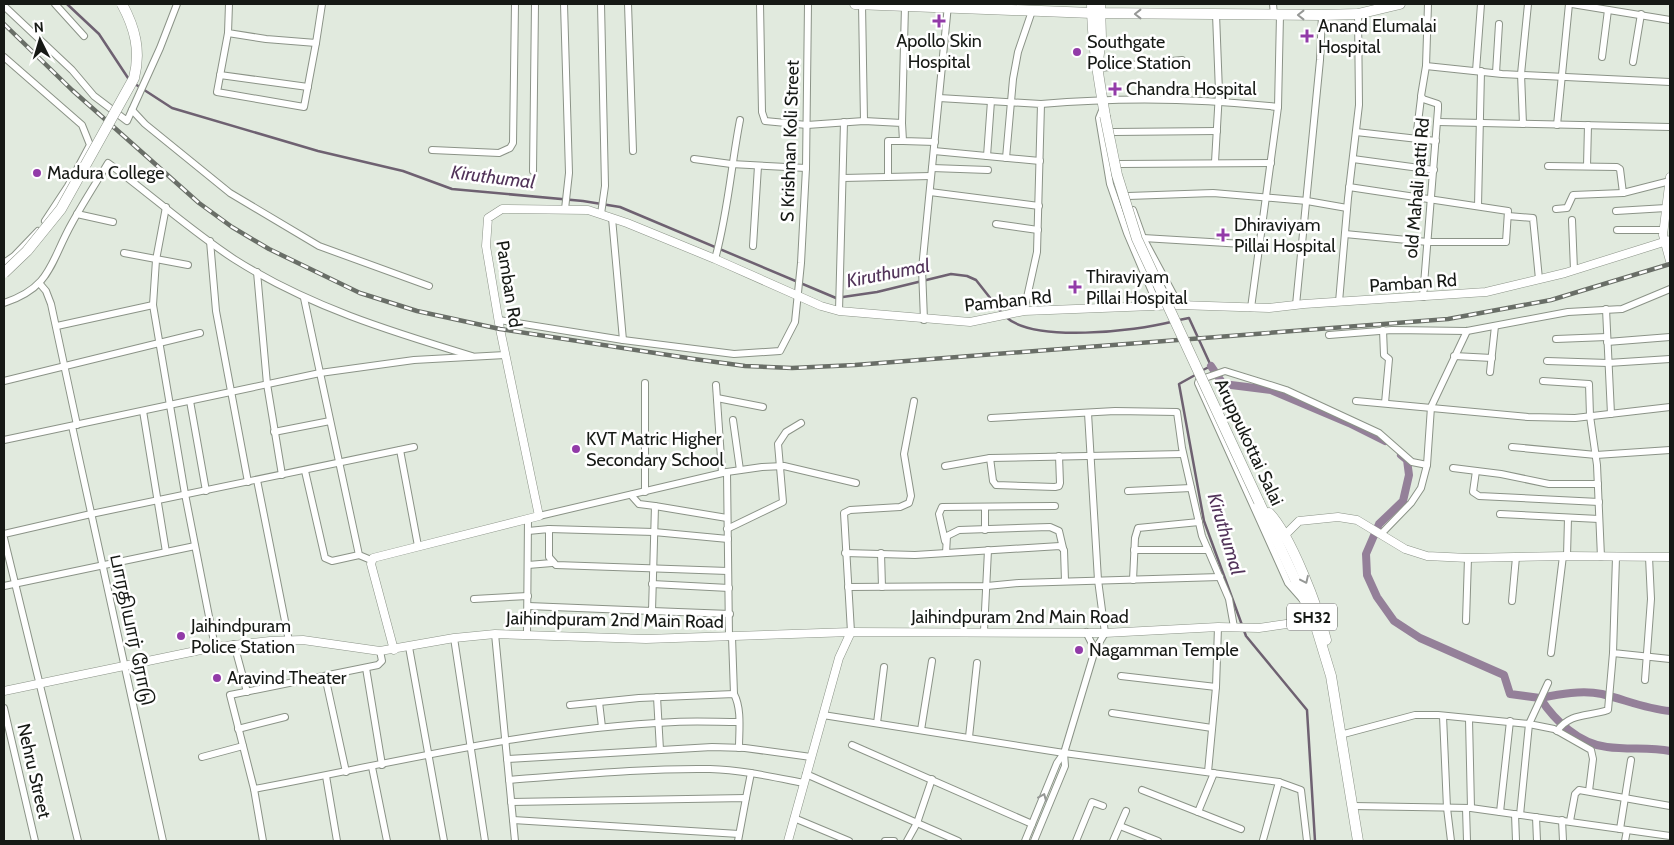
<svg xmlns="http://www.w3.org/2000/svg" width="1674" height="845" font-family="Cabin,'Noto Sans Tamil',sans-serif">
<rect width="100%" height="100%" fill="#e1eade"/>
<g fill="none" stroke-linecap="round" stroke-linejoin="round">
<g stroke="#6e6171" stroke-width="2.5">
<path d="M67,4L99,34L130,81"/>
<path d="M135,84L172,108L318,151L403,171L452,189L583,201L620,207L836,298L877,292L951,274L967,276L976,280L1002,313"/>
<path d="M1006,317C1034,343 1135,331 1171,322"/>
<path d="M1179,320L1189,318L1211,366L1201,371"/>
<path d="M1197,374L1179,384L1204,521L1246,636L1307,710L1315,841"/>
</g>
<g stroke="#948099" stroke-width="8">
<path d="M1211,366L1223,384L1271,390L1349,423L1385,441"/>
<path d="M1401,455L1407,460L1409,475L1403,501L1379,524L1366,554L1367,575L1377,597L1394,621L1420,638L1504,675L1510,694L1540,698C1555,721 1579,744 1607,747C1628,750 1650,747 1670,751"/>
<path d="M1540,698C1560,694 1582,690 1602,694C1626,700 1646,709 1670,711"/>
</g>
<g stroke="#8b9387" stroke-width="8">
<g id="minor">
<path d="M55,4L84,36"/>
<path d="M229,4L228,33L266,39L316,43L322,4"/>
<path d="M564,4L569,173L565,209"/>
<path d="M601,4L605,186L601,214"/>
<path d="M628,4L633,151"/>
<path d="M760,4L762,112L765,121L807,125L864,121L902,123L903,141L935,142"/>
<path d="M862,4L864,121"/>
<path d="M1273,4L1274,15"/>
<path d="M1572,4L1670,20"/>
<path d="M4,6L72,70L94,96L127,121L160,48L177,4"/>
<path d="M228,33L217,92L304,107L316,43"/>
<path d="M4,57L82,125L90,145L68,186L45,221"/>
<path d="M1602,57L1608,10"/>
<path d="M1633,62L1641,14"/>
<path d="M1426,66L1502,74L1670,82"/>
<path d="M1099,68L1182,60"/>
<path d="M1476,71L1481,4"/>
<path d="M1496,73L1499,24"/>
<path d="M220,75L308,87"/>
<path d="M939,98L1041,104L1037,252L1024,311"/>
<path d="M1041,104C1120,97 1199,98 1278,107"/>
<path d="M1103,108L1099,118L1110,184L1127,233L1158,306"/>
<path d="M132,110L145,124L230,193L319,246L429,286"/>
<path d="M1438,122L1670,127"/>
<path d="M902,123L905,6"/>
<path d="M1523,124L1521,74L1528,4"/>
<path d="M1557,125L1569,4"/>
<path d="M1113,132L1217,131"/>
<path d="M1356,132L1436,141"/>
<path d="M1416,139L1421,98"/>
<path d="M432,150L499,153L510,148L513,143L515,4"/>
<path d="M934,151L1040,161"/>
<path d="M987,156L991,101"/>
<path d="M1006,158L1013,79L1018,52L1032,11"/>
<path d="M694,159L731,164L806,168"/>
<path d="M1353,159L1434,170"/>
<path d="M1215,162L1219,92L1216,14"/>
<path d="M1119,164L1271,163"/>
<path d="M1548,166L1617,167L1620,169L1623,193L1670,181"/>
<path d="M1587,166L1588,125"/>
<path d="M932,168L988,170"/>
<path d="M533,171L535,4"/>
<path d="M888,176V141H903"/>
<path d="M843,178L931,176"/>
<path d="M930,192L1039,206"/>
<path d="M1128,196L1213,193L1307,201L1347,208"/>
<path d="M1478,206L1481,71"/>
<path d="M166,207L156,260L153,305L185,494L215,647"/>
<path d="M1556,209L1567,208L1573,195L1623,193"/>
<path d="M1133,210L1143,238L1179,305"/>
<path d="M1616,211L1666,208"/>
<path d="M77,214L113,222"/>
<path d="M1508,216L1533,218L1539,279"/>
<path d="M612,218L623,340"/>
<path d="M1572,220L1574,270"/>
<path d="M996,224L1038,230"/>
<path d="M1617,230H1664"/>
<path d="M1345,234L1428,242H1506L1508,211L1349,187"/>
<path d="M1143,238L1260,245"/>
<path d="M210,241L216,311L248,482"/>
<path d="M753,246L758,166"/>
<path d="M124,253L188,265"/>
<path d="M715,259C728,213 731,166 740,120"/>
<path d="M4,263L14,256L38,231"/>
<path d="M257,272L267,384L282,475"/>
<path d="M40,284L46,291L51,304L77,425"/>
<path d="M1423,297L1438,109V104L1423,99L1421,96L1426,66L1428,4"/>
<path d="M304,298L359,555L371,560"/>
<path d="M1339,302L1348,198L1359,105L1358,14"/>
<path d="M4,303C52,287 50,262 72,223C83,203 96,183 108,163C150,194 191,231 234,259C308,306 389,331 472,356"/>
<path d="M1296,305L1320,60L1322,15"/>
<path d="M1251,308L1278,107L1280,15"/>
<path d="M1606,309L1611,414"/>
<path d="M839,311L844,122"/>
<path d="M499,320L623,340L734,354L780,351L795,322L801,263L806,168L808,4"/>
<path d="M924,320L922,269L948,5"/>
<path d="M57,326L153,305"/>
<path d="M1383,330L1384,355L1389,359L1385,403"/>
<path d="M1329,335L1392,330L1467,331L1568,312L1622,309L1670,289"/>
<path d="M1556,339L1607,337"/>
<path d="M1607,342L1670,337"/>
<path d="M1454,356L1492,358"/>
<path d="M1547,361L1608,363L1670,359"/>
<path d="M1490,372L1495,326"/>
<path d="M4,381L200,333"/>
<path d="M1543,381L1589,384L1590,416L1597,465L1601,557"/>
<path d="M716,385L722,473"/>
<path d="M717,398L763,407"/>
<path d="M190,401L206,491"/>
<path d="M1356,401L1528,417L1575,418L1670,407"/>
<path d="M143,411L166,552"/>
<path d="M991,418L1115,411L1177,412L1182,448L1202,536L1229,599L1234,627"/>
<path d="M733,420L740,470"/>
<path d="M72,426L163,841"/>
<path d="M274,432L330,421"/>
<path d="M4,440L320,373L414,360L505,355"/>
<path d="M1512,447L1596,455L1670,450"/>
<path d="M400,450L418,546"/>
<path d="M990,458L993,481L996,485L1055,487L1059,486L1060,483L1059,456"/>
<path d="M945,466L990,458L1183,454"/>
<path d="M1453,468L1501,474L1549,484H1598"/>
<path d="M305,471L325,558L332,561L359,555"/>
<path d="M1476,471L1473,492L1479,496L1599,502"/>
<path d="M727,472L729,637"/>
<path d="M257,480L289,641"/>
<path d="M1128,491L1191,488"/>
<path d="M645,492V383"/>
<path d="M655,506L727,518"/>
<path d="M1500,514L1599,519"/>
<path d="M539,516L727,472L762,467L784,466L856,483"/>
<path d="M549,529L654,532L728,539"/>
<path d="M727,529L783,502L778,444L786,432L801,423"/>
<path d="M985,530V507"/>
<path d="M528,531L549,529V557L556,565L728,571"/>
<path d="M4,534L91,514L414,447"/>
<path d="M1381,534L1411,503L1421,488L1427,465L1431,407L1467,331"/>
<path d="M4,538L78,841"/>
<path d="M945,541L939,514L942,507L1055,506"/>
<path d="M1134,550H1208"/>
<path d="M845,553L915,555L1060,546L1064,550L1065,581"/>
<path d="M881,553L882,587"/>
<path d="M946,553L947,536L959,530L1050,527L1059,531L1063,548"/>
<path d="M1567,556L1568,518"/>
<path d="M1616,557L1613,653L1670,659"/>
<path d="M528,565L552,563"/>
<path d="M1133,580L1135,538L1138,528L1199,522"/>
<path d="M652,584L729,588"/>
<path d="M4,586L195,546"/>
<path d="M848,587L987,586L1019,583L1220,577"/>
<path d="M474,599L528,596"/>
<path d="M1303,600L1288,583L1198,383L1199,380L1225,371L1286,390L1379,433L1412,462L1427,465"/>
<path d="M1512,601L1516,557"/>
<path d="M528,606L652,611L655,506L639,504L631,495"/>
<path d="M652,611L730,614"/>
<path d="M1466,621L1468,558"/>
<path d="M984,631L988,550"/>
<path d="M851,632L844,513L850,510L900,507L909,503L911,496L904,454L914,401"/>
<path d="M1086,632L1095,650"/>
<path d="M527,633L528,519"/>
<path d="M495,634L515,841"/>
<path d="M732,637L734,694"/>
<path d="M454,638L485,841"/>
<path d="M234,644L247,692"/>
<path d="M409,647L444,841"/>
<path d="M1551,653L1563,556"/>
<path d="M366,668L382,765"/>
<path d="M325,676L346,772"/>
<path d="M1121,676L1216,687"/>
<path d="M1645,680L1651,599L1649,557"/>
<path d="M1548,683L1529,724L1554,729L1591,750L1593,759L1589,791"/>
<path d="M657,697L660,750"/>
<path d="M599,702L602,727"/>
<path d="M570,705L639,698L734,694C742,709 739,731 739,748"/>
<path d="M4,708L35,841"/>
<path d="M1112,713L1212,728"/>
<path d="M823,715L1064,753L1279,782L1301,790L1307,841"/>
<path d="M1443,716L1447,808L1451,841"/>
<path d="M1469,719L1471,808"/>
<path d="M877,723L884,667"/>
<path d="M238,729L285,717"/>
<path d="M921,730L932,661"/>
<path d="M1557,731C1571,712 1588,717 1608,710L1613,653"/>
<path d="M1340,735L1415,715H1438L1529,724L1520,815"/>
<path d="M969,737L977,663"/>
<path d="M852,745L1032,824"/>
<path d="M202,757L243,746"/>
<path d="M507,759L712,747L745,748L811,757"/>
<path d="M372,767L387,841"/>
<path d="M1208,772L1216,687L1218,627"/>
<path d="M806,774L958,841"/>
<path d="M326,776L337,841"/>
<path d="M509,780C576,775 643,768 710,769C742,770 773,777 804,783"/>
<path d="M254,789C393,763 533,728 675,722C696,721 718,722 739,722"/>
<path d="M1142,790L1198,812L1214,773"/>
<path d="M746,798L751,773"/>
<path d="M511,802L746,798L738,841"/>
<path d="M1353,806L1471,808L1670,836"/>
<path d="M1466,808L1467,841"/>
<path d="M1198,812L1241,829"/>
<path d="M1500,812L1510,721"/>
<path d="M1515,814L1516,841"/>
<path d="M1536,817L1537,841"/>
<path d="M794,818L849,841"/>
<path d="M513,820L739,834"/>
<path d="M1562,820L1563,841"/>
<path d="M1570,821L1575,794L1579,790L1670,806"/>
<path d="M1120,826L1158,841"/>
<path d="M1620,829L1631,760"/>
<path d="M1263,840L1279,782"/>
<path d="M263,841L254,789L230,695L378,665L382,661L380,651"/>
<path d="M885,841H894"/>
<path d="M907,841L917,823L932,779"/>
<path d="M1025,841L1057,763L1064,753L1095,650L1105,633L1098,580L1088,413"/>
<path d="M1034,841L1065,766L1064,753"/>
<path d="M1076,841L1092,802L1103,806"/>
<path d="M1113,841L1126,811"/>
<path d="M1625,841L1627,830"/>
</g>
</g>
<g stroke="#8b9387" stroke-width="9">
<g id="tertiary">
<path d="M1670,177L1663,235L1670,261"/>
<path d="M1284,536L1299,521L1338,517L1357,520L1405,549L1427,556L1468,558L1567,556L1670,557"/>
<path d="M394,650L371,564L373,558L539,516L500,329L486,246L488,218L502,209L588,210L627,223L715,259L821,306L839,311L970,322L1024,311L1179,305L1269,308L1304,304L1486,292L1565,273L1670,240"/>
<path d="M4,691L215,647L270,641L303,640L380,651L454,638L495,634L646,639L851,632L1105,633L1218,627L1259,628L1314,620"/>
<path d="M788,841L839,658L851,632"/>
</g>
</g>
<g stroke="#8b9387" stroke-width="11">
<g id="primary">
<path d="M855,4L1092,13L1322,15L1358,14L1400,4"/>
<path d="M1092,4C1092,42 1099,79 1105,116"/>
<path d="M1098,60L1101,39L1100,4"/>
<path d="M1259,502L1314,620L1331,676L1358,841"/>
<path d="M1269,513C1291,536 1318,608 1326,640"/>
</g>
</g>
<use href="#minor" stroke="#fff" stroke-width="6"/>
<use href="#tertiary" stroke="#fff" stroke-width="8"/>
<use href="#primary" stroke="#fff" stroke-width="10"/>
<g stroke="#696e67" stroke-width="4.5">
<path id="rail" d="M4,24L72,90L199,203L232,227L269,249L360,293L417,311L500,329L694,359L745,366L792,368L855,365L1448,319L1551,300L1670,264"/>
</g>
<use href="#rail" stroke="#fff" stroke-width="2.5" stroke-dasharray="8" stroke-linecap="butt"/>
<g stroke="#8b9387" stroke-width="11" stroke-linecap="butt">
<g id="primary-bridge">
<path d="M1105,116L1117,175L1137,239L1259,502"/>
<path d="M4,273L27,251L61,209L134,78C141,51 135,28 122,4"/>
</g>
</g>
<use href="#primary-bridge" stroke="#fff" stroke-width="10"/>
</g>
<defs><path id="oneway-chevron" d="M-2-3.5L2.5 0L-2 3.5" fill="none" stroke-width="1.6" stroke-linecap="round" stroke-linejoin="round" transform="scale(1.25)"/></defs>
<g stroke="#969896">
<use href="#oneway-chevron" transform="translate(1138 14) rotate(-180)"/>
<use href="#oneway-chevron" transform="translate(1301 15) rotate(-180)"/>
<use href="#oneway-chevron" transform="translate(1305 580) rotate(65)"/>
<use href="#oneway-chevron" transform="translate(1043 797) rotate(-67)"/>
</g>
<g fill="#923ba8" stroke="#fff" stroke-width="2">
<path d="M936.5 13.5h5v5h5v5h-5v5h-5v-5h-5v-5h5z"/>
<path d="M1304.5 28.5h5v5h5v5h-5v5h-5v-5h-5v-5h5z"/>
<circle cx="1077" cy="52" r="5"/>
<path d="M1112.5 81.5h5v5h5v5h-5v5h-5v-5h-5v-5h5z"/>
<circle cx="37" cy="173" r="5"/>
<path d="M1220.5 227.5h5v5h5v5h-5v5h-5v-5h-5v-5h5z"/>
<path d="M1072.5 279.5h5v5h5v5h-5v5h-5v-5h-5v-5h5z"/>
<circle cx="576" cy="449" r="5"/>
<circle cx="181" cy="636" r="5"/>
<circle cx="1079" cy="650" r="5"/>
<circle cx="217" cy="678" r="5"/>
</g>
<g text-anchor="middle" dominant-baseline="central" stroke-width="5" stroke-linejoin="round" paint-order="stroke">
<rect fill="#fff" stroke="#5c5e5b" stroke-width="1" x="1287" y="603.5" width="50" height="27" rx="4"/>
<g font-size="16" font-weight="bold" fill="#161915">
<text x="1312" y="617">SH32</text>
</g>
<g font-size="18" fill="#161915" stroke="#fff" text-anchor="start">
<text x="1318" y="26">Anand Elumalai<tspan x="1318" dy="21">Hospital</tspan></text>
<text x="939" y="41" text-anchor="middle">Apollo Skin<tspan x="939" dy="21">Hospital</tspan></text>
<text x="1087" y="42">Southgate<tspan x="1087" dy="21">Police Station</tspan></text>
<text x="1126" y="89">Chandra Hospital</text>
<text x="47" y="173">Madura College</text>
<text x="1234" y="225">Dhiraviyam<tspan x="1234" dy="21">Pillai Hospital</tspan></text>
<text x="1086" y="277">Thiraviyam<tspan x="1086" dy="21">Pillai Hospital</tspan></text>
<text x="586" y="439">KVT Matric Higher<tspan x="586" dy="21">Secondary School</tspan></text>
<text x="191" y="626">Jaihindpuram<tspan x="191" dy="21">Police Station</tspan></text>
<text x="1089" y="650">Nagamman Temple</text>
<text x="227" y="678">Aravind Theater</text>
</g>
<g font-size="18" fill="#161915" stroke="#fff">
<text transform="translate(790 141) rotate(-88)">S Krishnan Koli Street</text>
<text transform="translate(1417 188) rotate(-85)">old Mahali patti Rd</text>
<text transform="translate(1413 283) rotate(-4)">Pamban Rd</text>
<text transform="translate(509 284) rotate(81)">Pamban Rd</text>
<text transform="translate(1008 301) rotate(-6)">Pamban Rd</text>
<text transform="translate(1249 442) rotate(65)">Aruppukottai Salai</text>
<text x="1020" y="617">Jaihindpuram 2nd Main Road</text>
<text transform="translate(615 620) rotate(1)">Jaihindpuram 2nd Main Road</text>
<text transform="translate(132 630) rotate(78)">பாரதியார் ரோடு</text>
<text transform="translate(34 771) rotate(77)">Nehru Street</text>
</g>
<g font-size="19" font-style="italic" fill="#52345a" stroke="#fff">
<text transform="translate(493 177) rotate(7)">Kiruthumal</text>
<text transform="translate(888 273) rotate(-11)">Kiruthumal</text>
<text transform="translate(1226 534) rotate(73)">Kiruthumal</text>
</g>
</g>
<rect width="1674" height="845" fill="none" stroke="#161915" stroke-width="10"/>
<g transform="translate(40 40) rotate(355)" stroke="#ffffff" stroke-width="4" paint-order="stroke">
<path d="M0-4L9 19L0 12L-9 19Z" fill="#161915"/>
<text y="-8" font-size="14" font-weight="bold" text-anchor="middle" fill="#161915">N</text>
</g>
</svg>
